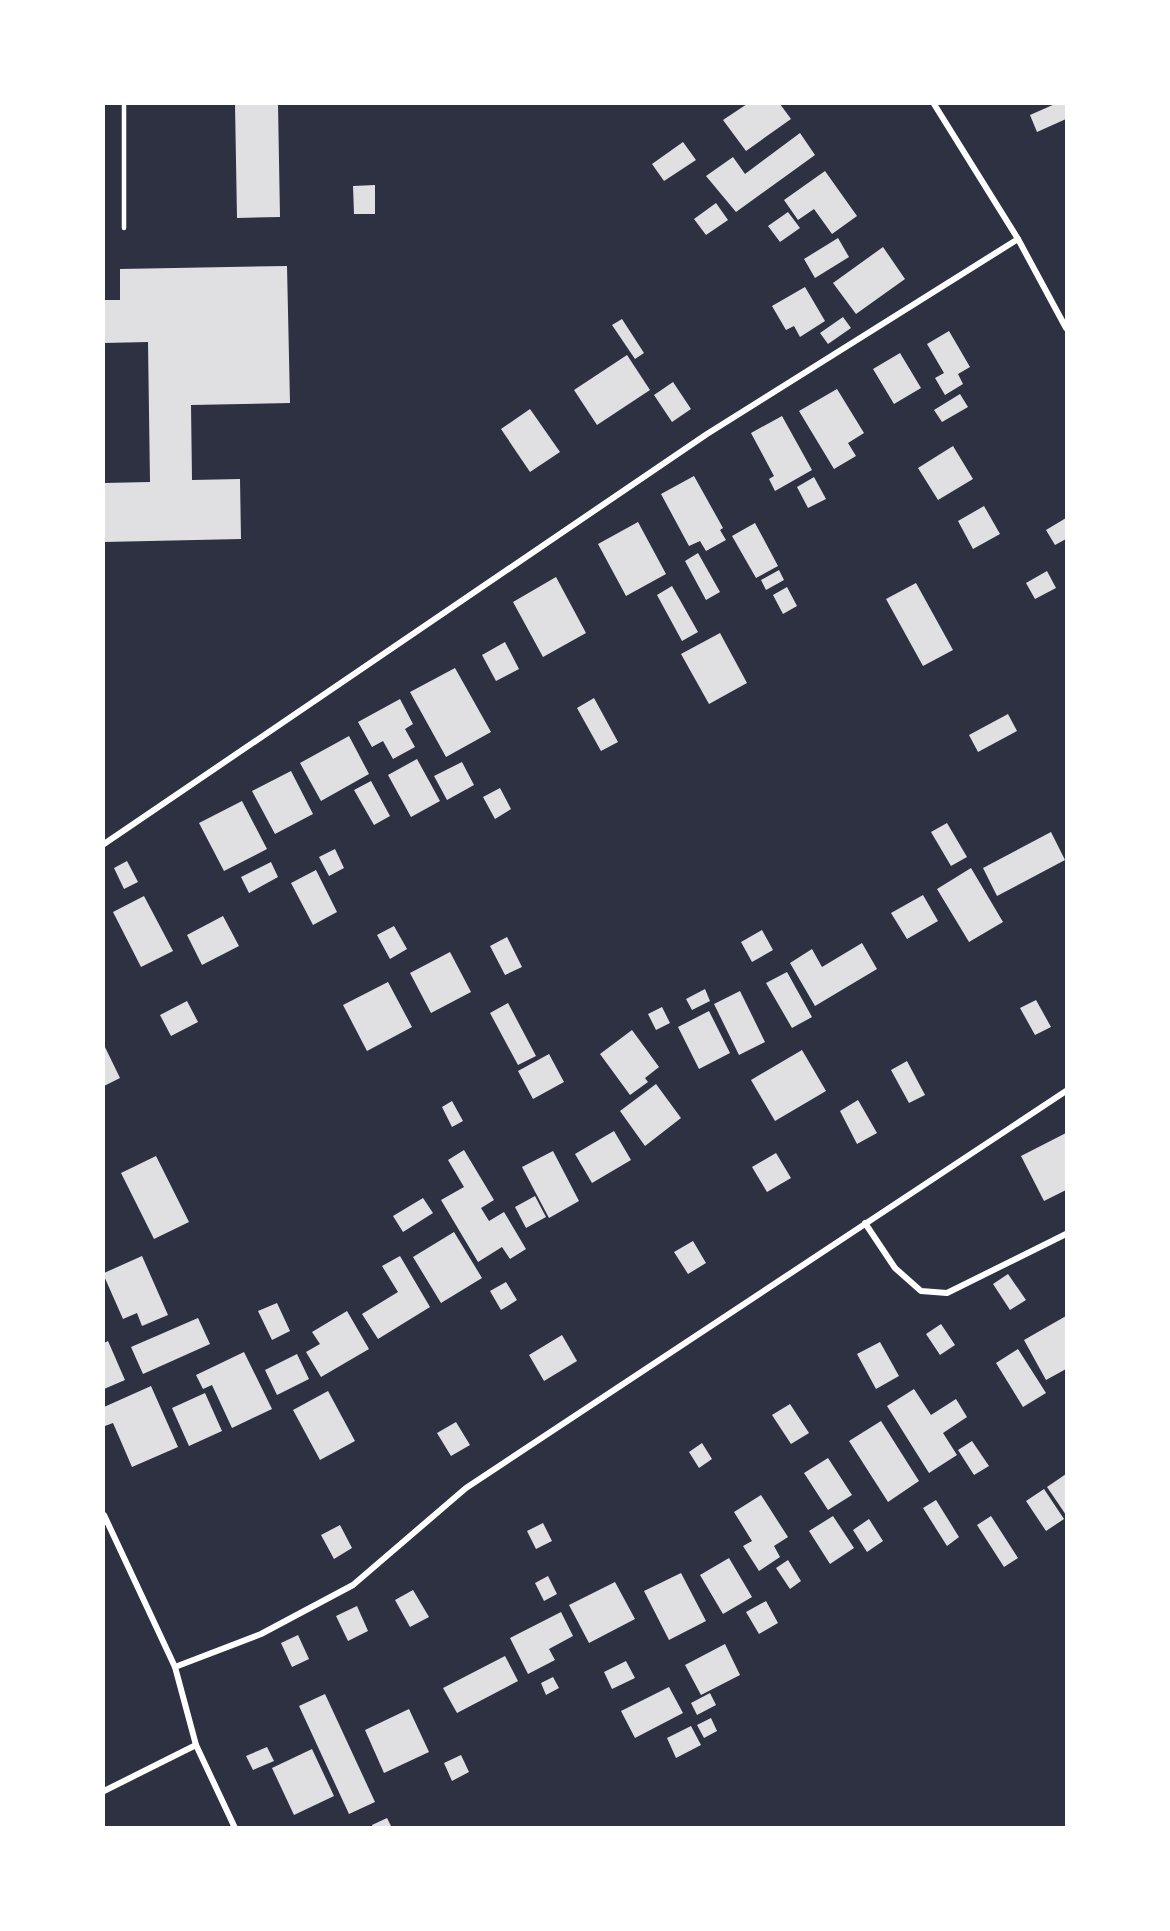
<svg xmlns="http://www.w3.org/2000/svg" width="1170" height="1931" font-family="'PT Sans',sans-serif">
<rect width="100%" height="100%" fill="#2d3142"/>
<g fill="#e0e0e3">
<path d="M235,104H278L280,217L237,218Z"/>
<path d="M747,104H780L791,119L746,151L723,120Z"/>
<path d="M1055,104H1066V119L1037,132L1030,115Z"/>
<path d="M800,133L815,155L736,212L706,176L733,157L745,174Z"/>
<path d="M683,142L696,160L664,181L652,164Z"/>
<path d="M825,171L857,216L832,234L814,209L798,220L784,200Z"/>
<path d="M375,185V214H354L353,186Z"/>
<path d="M716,203L728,220L706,235L694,219Z"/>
<path d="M788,212L800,228L780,242L768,226Z"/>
<path d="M838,238L849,257L815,278L804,259Z"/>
<path d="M883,247L905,279L856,314L833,283Z"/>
<path d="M287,266L290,403L191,405L192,480L240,479L241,539L104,542V483L150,482L148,342L104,343V300H120V269Z"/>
<path d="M805,287L825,321L800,337L794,326L786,330L772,306Z"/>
<path d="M843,317L851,328L828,344L820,333Z"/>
<path d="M622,319L644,353L635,359L612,325Z"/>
<path d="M949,331L970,367L958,374L963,384L945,395L935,378L944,373L927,344Z"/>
<path d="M900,353L921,388L894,404L873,369Z"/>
<path d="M627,355L650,390L597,425L574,390Z"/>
<path d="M673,382L691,409L672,422L654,395Z"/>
<path d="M837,389L864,433L848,443L856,456L834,469L799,411Z"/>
<path d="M960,394L968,407L942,422L934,410Z"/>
<path d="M530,409L560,452L530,472L501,429Z"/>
<path d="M782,416L812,470L775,491L769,479L774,476L751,433Z"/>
<path d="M953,446L973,479L938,500L918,468Z"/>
<path d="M694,476L723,528L720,530L726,540L706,551L700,541L689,546L661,494Z"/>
<path d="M814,477L826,499L808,508L797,487Z"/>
<path d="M984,506L1000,534L973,549L958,521Z"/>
<path d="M1066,518V539L1055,545L1046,530Z"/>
<path d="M638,522L666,574L626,596L598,544Z"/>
<path d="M755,523L778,566L756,578L732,536Z"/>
<path d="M698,553L720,592L706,600L685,561Z"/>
<path d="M779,570L784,580L766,590L761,580Z"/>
<path d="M1047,571L1056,588L1035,599L1026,583Z"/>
<path d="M556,577L586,633L543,657L513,602Z"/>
<path d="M916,583L953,650L923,666L886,599Z"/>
<path d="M672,586L698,632L682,641L657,595Z"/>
<path d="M787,587L797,606L783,614L773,595Z"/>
<path d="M720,633L747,683L709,704L681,654Z"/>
<path d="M505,642L519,669L496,681L482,655Z"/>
<path d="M455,668L491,732L446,757L410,692Z"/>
<path d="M594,698L618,742L601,751L577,708Z"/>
<path d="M400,699L413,724L405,729L415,747L393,759L383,741L372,747L358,722Z"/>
<path d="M1008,714L1017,731L978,752L969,735Z"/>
<path d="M349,736L369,774L321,801L300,763Z"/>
<path d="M417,759L440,801L411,817L388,775Z"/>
<path d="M462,762L474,785L447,800L434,776Z"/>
<path d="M291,771L313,814L275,834L252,791Z"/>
<path d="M371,781L390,816L374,825L354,790Z"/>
<path d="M500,788L511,809L495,819L483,797Z"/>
<path d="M242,801L267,849L224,871L199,823Z"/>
<path d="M947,823L967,857L951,866L931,832Z"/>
<path d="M1051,832L1065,860L997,896L983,868Z"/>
<path d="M335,849L344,868L329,876L319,857Z"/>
<path d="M127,861L138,882L124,889L114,868Z"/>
<path d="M271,862L278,877L249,893L241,877Z"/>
<path d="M971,868L1003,922L969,942L937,889Z"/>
<path d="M316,870L337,912L313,925L291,883Z"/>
<path d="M923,895L938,921L907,939L891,913Z"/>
<path d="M144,896L173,951L141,967L113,912Z"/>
<path d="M223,916L239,946L202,965L187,935Z"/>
<path d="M394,926L407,949L390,959L377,935Z"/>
<path d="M762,930L773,950L752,962L741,942Z"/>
<path d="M507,937L522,967L505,975L490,946Z"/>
<path d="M862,943L877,969L815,1006L790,963L812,949L822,967Z"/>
<path d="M450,952L471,992L431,1013L410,973Z"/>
<path d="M787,972L812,1017L792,1028L766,983Z"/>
<path d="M388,982L412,1027L367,1051L343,1005Z"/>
<path d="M705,989L710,1001L692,1010L686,999Z"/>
<path d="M740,991L765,1042L739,1055L714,1004Z"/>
<path d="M1036,1000L1051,1027L1035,1035L1020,1008Z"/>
<path d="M187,1001L198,1022L171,1036L160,1015Z"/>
<path d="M508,1003L536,1056L518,1065L490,1013Z"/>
<path d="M662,1007L670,1023L656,1030L648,1014Z"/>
<path d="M709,1011L730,1053L699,1069L678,1027Z"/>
<path d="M632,1030L659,1067L645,1078L648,1082L630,1095L600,1054Z"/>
<path d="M104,1045L120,1078L104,1086Z"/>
<path d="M802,1050L826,1091L775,1121L751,1080Z"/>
<path d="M549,1054L564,1082L533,1099L518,1071Z"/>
<path d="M907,1061L925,1095L909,1103L891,1070Z"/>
<path d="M656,1084L681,1118L645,1146L620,1111Z"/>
<path d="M858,1100L877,1133L857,1144L840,1111Z"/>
<path d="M452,1101L463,1121L452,1127L442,1107Z"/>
<path d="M614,1131L631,1160L592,1183L575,1154Z"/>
<path d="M1066,1133V1190L1044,1201L1021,1156Z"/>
<path d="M464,1150L494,1200L481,1208L489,1221L504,1212L526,1249L510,1259L502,1247L478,1262L441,1200L464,1187L448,1160Z"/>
<path d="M553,1151L579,1201L549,1218L522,1167Z"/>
<path d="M776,1153L791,1178L767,1192L752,1167Z"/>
<path d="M156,1156L189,1222L154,1239L121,1173Z"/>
<path d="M535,1196L546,1217L526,1228L515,1207Z"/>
<path d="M423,1198L433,1213L403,1232L393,1216Z"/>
<path d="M454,1232L482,1278L441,1303L413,1257Z"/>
<path d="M693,1241L706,1263L688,1274L674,1252Z"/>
<path d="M142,1256L168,1315L142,1326L137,1313L123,1319L104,1276V1273Z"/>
<path d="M400,1256L430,1307L378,1339L362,1314L398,1292L382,1266Z"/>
<path d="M1008,1274L1026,1300L1010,1310L993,1284Z"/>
<path d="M506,1282L517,1300L501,1310L490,1291Z"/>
<path d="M277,1303L290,1331L272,1340L258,1311Z"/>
<path d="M347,1311L369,1349L321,1377L306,1352L320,1344L312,1332Z"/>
<path d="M1066,1316V1369L1046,1380L1024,1340Z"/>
<path d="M198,1318L210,1344L143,1374L131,1347Z"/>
<path d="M941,1324L955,1345L940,1355L926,1334Z"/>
<path d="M562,1335L577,1361L544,1381L529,1355Z"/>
<path d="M108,1341L125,1380L104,1389V1343Z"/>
<path d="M880,1342L899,1376L876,1389L857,1354Z"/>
<path d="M1018,1349L1046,1393L1023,1407L996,1363Z"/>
<path d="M244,1352L272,1409L232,1428L212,1385L203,1389L196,1375Z"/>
<path d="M297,1354L309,1379L277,1395L265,1370Z"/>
<path d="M151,1386L178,1447L132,1467L113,1423L105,1426L104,1407Z"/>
<path d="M914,1389L931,1415L956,1399L967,1417L943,1433L957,1455L929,1473L887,1406Z"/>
<path d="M328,1391L355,1441L320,1460L293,1410Z"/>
<path d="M205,1393L222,1431L189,1446L172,1408Z"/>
<path d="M790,1404L809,1433L791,1444L772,1415Z"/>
<path d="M881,1421L919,1481L888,1502L849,1441Z"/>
<path d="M456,1422L470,1445L451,1456L437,1433Z"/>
<path d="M972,1441L989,1466L974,1475L958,1450Z"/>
<path d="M702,1443L712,1459L699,1468L689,1452Z"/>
<path d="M828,1458L852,1495L828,1510L804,1473Z"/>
<path d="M1066,1474V1515L1047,1487Z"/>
<path d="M1044,1489L1064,1519L1046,1531L1026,1501Z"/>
<path d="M761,1495L788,1537L774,1546L780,1557L759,1571L743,1546L752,1541L734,1512Z"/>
<path d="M936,1500L959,1537L947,1546L923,1508Z"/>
<path d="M833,1516L854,1548L830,1564L809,1531Z"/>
<path d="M991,1516L1018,1558L1004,1567L977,1525Z"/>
<path d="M869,1519L883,1541L867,1552L853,1530Z"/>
<path d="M543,1523L552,1541L536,1549L527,1531Z"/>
<path d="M340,1525L352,1548L334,1559L321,1535Z"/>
<path d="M729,1558L752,1597L723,1614L700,1575Z"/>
<path d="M788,1560L801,1581L790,1589L776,1568Z"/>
<path d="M681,1573L706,1621L669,1640L644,1591Z"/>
<path d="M548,1576L557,1594L544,1601L535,1583Z"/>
<path d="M615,1582L635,1619L589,1643L569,1605Z"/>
<path d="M413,1590L429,1617L410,1627L395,1600Z"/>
<path d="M766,1601L778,1623L759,1634L746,1612Z"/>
<path d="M357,1606L368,1631L348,1641L336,1616Z"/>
<path d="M561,1612L573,1636L549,1649L555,1660L528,1674L510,1638Z"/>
<path d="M298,1635L309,1659L292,1667L281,1643Z"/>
<path d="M725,1644L740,1675L701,1695L685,1665Z"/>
<path d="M505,1656L518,1681L457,1713L443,1688Z"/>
<path d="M626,1661L635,1678L612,1689L604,1672Z"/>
<path d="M553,1677L559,1688L546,1695L541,1683Z"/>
<path d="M669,1687L683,1713L635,1738L621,1711Z"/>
<path d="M710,1693L716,1705L697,1715L691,1703Z"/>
<path d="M325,1694L375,1802L349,1814L299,1706Z"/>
<path d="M409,1709L429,1752L384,1773L365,1730Z"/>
<path d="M711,1718L717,1731L704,1738L697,1725Z"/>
<path d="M691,1726L701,1745L676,1758L667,1738Z"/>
<path d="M267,1747L274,1761L253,1770L246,1756Z"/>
<path d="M312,1749L334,1796L294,1815L272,1768Z"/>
<path d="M461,1755L469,1772L452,1781L444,1763Z"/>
<path d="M387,1818L392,1828H373L372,1825Z"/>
</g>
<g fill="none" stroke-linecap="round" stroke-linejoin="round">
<path stroke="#fff" stroke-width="4.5" d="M124,104V228"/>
<g stroke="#fff" stroke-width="6">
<path d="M934,104L1018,239L1066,328"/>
<path d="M104,844L707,434L1018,239"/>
<path d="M865,1223L895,1268L921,1291L947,1293L1066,1234"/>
<path d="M104,1515L175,1667L196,1745L235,1828"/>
<path d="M175,1667L261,1634L353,1585L466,1488L1066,1091"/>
<path d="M104,1791L196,1745"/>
</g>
</g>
<rect width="1170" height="1931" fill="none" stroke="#ffffff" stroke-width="210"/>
</svg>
